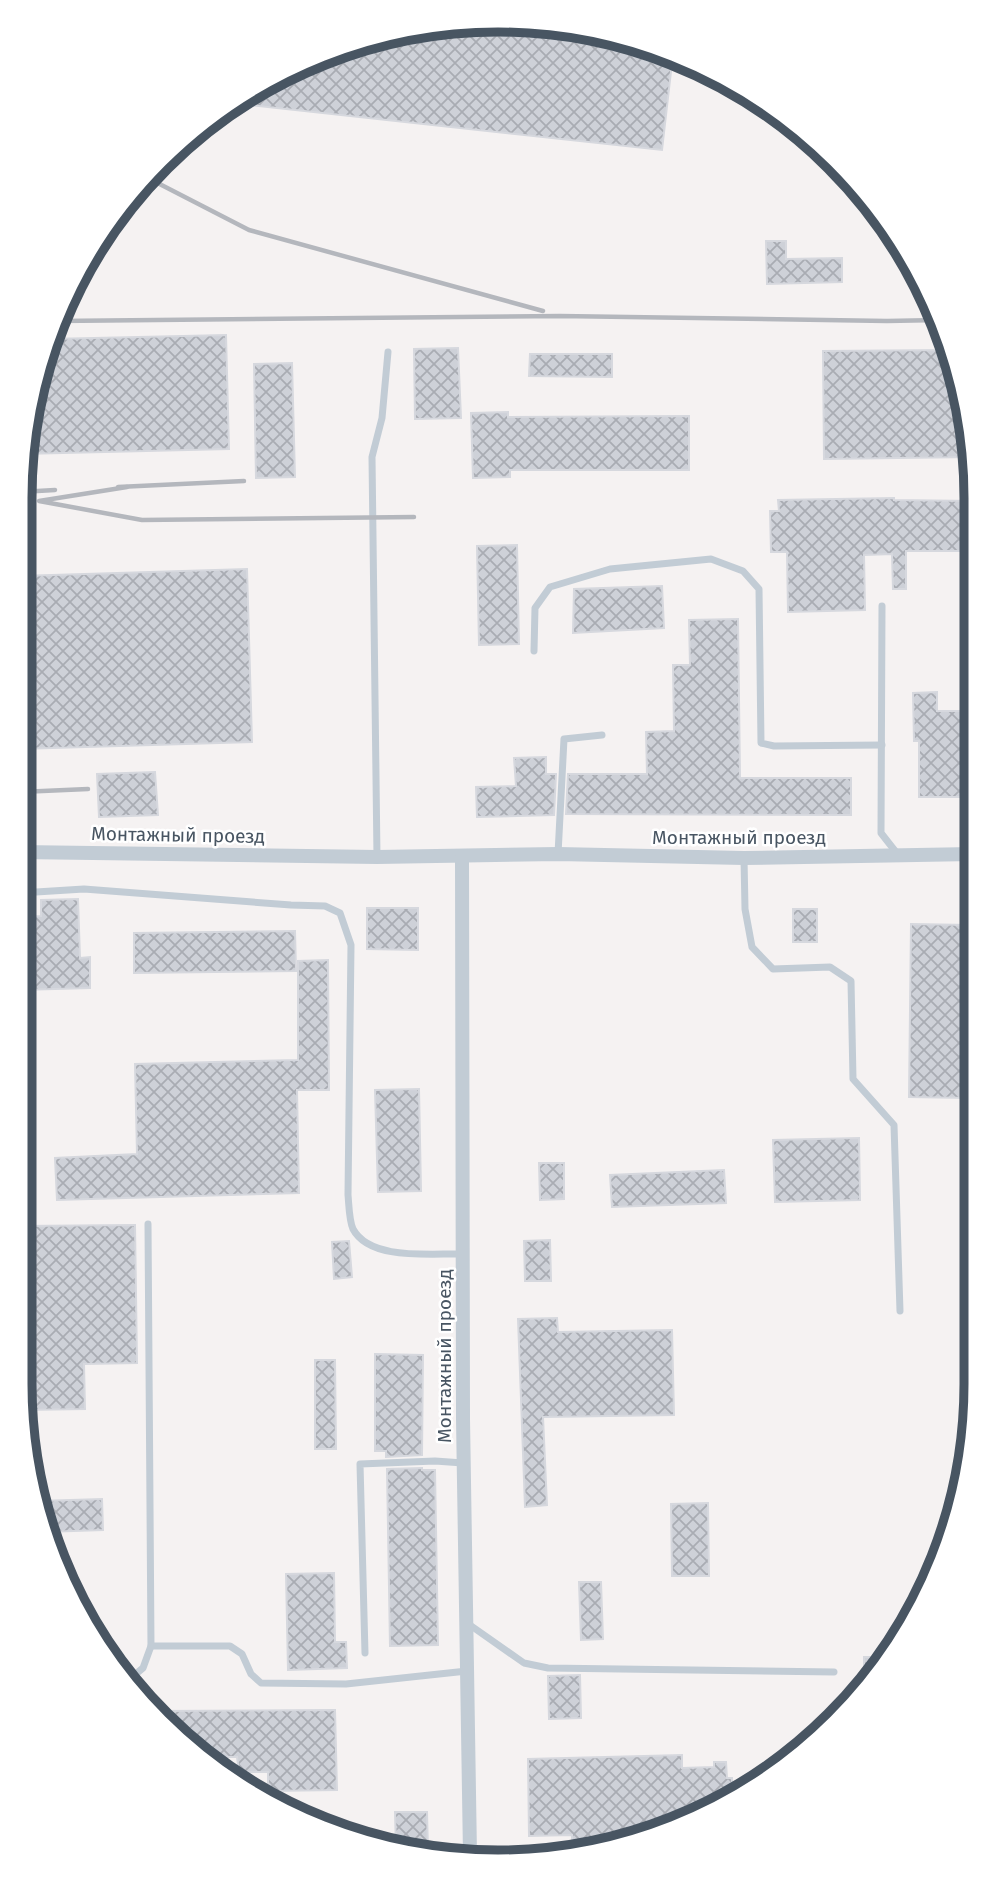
<svg xmlns="http://www.w3.org/2000/svg" width="995" height="1881" font-family="'Fira Sans',sans-serif">
<defs>
<pattern id="building-cross-hatch" width="8" height="8" patternUnits="userSpaceOnUse" patternTransform="scale(1.75)"><rect width="8" height="8" fill="#ced1d8"/><path d="M0 0l8 8M0 8l8-8" fill="none" stroke="#a9acb3"/></pattern>
</defs>
<rect width="100%" height="100%" fill="#f5f2f2"/>
<g fill="url(#building-cross-hatch)" stroke="#d6d8de" stroke-width="2">
<path d="M466,20L560,23L651,45L673,54L662,150L230,103L286,69L373,36Z"/>
<path d="M766,241H786V259L842,258V282L767,284Z"/>
<path d="M226,335L229,449L22,454L36,373L50,339Z"/>
<path d="M458,348L461,418L415,419L414,349Z"/>
<path d="M952,350L972,435V457L824,459L823,351Z"/>
<path d="M530,354H612V377L529,376Z"/>
<path d="M292,363L295,477L256,478L254,364Z"/>
<path d="M508,412V417L689,416V470H510V477L473,478L471,413Z"/>
<path d="M894,498V500L972,501V551H906V589H893L892,554L864,555L865,610L788,612L787,552H771L770,511H779L778,500Z"/>
<path d="M517,545L519,644L479,645L477,546Z"/>
<path d="M247,569L252,742L20,749V576Z"/>
<path d="M662,586L664,628L573,633L574,589Z"/>
<path d="M738,619L740,778H851V815L566,814L568,774H647L646,732L674,731L673,665H690L689,620Z"/>
<path d="M937,692V711H973V797H919V741H914L913,693Z"/>
<path d="M546,757V774H556L554,815L477,817L476,787L516,786L514,758Z"/>
<path d="M155,772L158,815L99,817L97,774Z"/>
<path d="M78,899L80,958L90,957V988L20,990V917L41,916V900Z"/>
<path d="M367,908H418V950L367,949Z"/>
<rect x="793" y="909" width="24" height="33"/>
<path d="M911,924L969,925L968,1098L909,1097Z"/>
<path d="M295,931L296,971L134,973V933Z"/>
<path d="M328,960L329,1090H297L299,1193L57,1200L55,1158L137,1154L135,1064L298,1060V961Z"/>
<path d="M419,1089L421,1191L378,1192L375,1090Z"/>
<path d="M859,1138L860,1200L775,1202L773,1140Z"/>
<path d="M539,1163H564V1199L540,1200Z"/>
<path d="M724,1170L726,1203L612,1207L610,1175Z"/>
<path d="M135,1225L137,1363L84,1364L85,1409L24,1410L19,1383V1226Z"/>
<path d="M550,1240L551,1281H525L524,1241Z"/>
<path d="M349,1241L352,1277L334,1279L332,1242Z"/>
<path d="M557,1318L558,1332L672,1330L674,1415L543,1417L547,1505L525,1507L518,1319Z"/>
<path d="M375,1354L423,1355L422,1455L386,1457V1451H375Z"/>
<path d="M315,1360H335L336,1449H315Z"/>
<path d="M422,1468V1470H435L438,1645L390,1646L387,1469Z"/>
<path d="M102,1499L103,1530L44,1532L39,1501Z"/>
<path d="M708,1503L709,1576H672L671,1504Z"/>
<path d="M334,1573L335,1642H346L347,1668L288,1670L286,1574Z"/>
<path d="M579,1582H601L603,1639L581,1640Z"/>
<path d="M864,1657H884L874,1669H864Z"/>
<path d="M580,1675L581,1718L549,1719L548,1676Z"/>
<path d="M335,1710L337,1790L268,1791V1772H239L237,1757H206L157,1711Z"/>
<path d="M682,1755V1768L714,1767V1762H726L727,1778H732V1793L681,1825L601,1844H572V1835L529,1836L528,1759Z"/>
<path d="M395,1812H427L428,1851L396,1848Z"/>
</g>
<g fill="none" stroke-linecap="round" stroke-linejoin="round">
<g stroke="#c2ccd5" stroke-width="7">
<path d="M882,606L881,833L899,856"/>
<path d="M534,651L535,608L550,587L610,569L711,559L743,571L759,589L761,743L774,746L882,745"/>
<path d="M558,854L564,739L602,735"/>
<path d="M377,857L372,457L382,418L388,352"/>
<path d="M744,858L745,909L752,947L773,969L830,967L851,981L853,1079L894,1125L900,1311"/>
<path d="M20,893L84,889L291,905L325,906L340,913L351,945L348,1195C349,1205 349,1220 353,1229C370,1261 431,1253 463,1254"/>
<path d="M467,1623L524,1663L548,1668L834,1672"/>
<path d="M151,1646H230L242,1654L251,1674L261,1683L346,1684L467,1671"/>
<path d="M365,1653L360,1464L435,1461L463,1463"/>
<path d="M126,1682L143,1668L151,1646L148,1224"/>
</g>
<g stroke="#c2ccd5" stroke-width="14">
<path d="M20,852L377,857L558,854L744,858L973,854"/>
<path d="M462,857L463,1419L470,1855"/>
</g>
<g stroke="#b4b7bd" stroke-width="4.5">
<path d="M144,176L249,230L543,311"/>
<path d="M57,321L560,316L887,321L939,320"/>
<path d="M118,487L244,481"/>
<path d="M127,487L39,501L142,520L414,517"/>
<path d="M20,492L55,490"/>
<path d="M20,792L88,789"/>
</g>
</g>
<g text-anchor="middle" dominant-baseline="central" stroke-width="5" stroke-linejoin="round" paint-order="stroke">
<g font-size="19" fill="#485562" stroke="#fff">
<text transform="translate(178 835) rotate(1)">Монтажный проезд</text>
<text x="739" y="837">Монтажный проезд</text>
<text transform="translate(444 1356) rotate(-90)">Монтажный проезд</text>
</g>
</g>
<path d="M0 0H995V1881H0ZM498 32H498A466 466 0 0 1 964 498V1384A466 466 0 0 1 498 1850H498A466 466 0 0 1 32 1384V498A466 466 0 0 1 498 32Z" fill="#fff" fill-rule="evenodd"/>
<path fill="none" stroke="#485562" stroke-width="9" d="M498 32H498A466 466 0 0 1 964 498V1384A466 466 0 0 1 498 1850H498A466 466 0 0 1 32 1384V498A466 466 0 0 1 498 32Z"/>
</svg>
